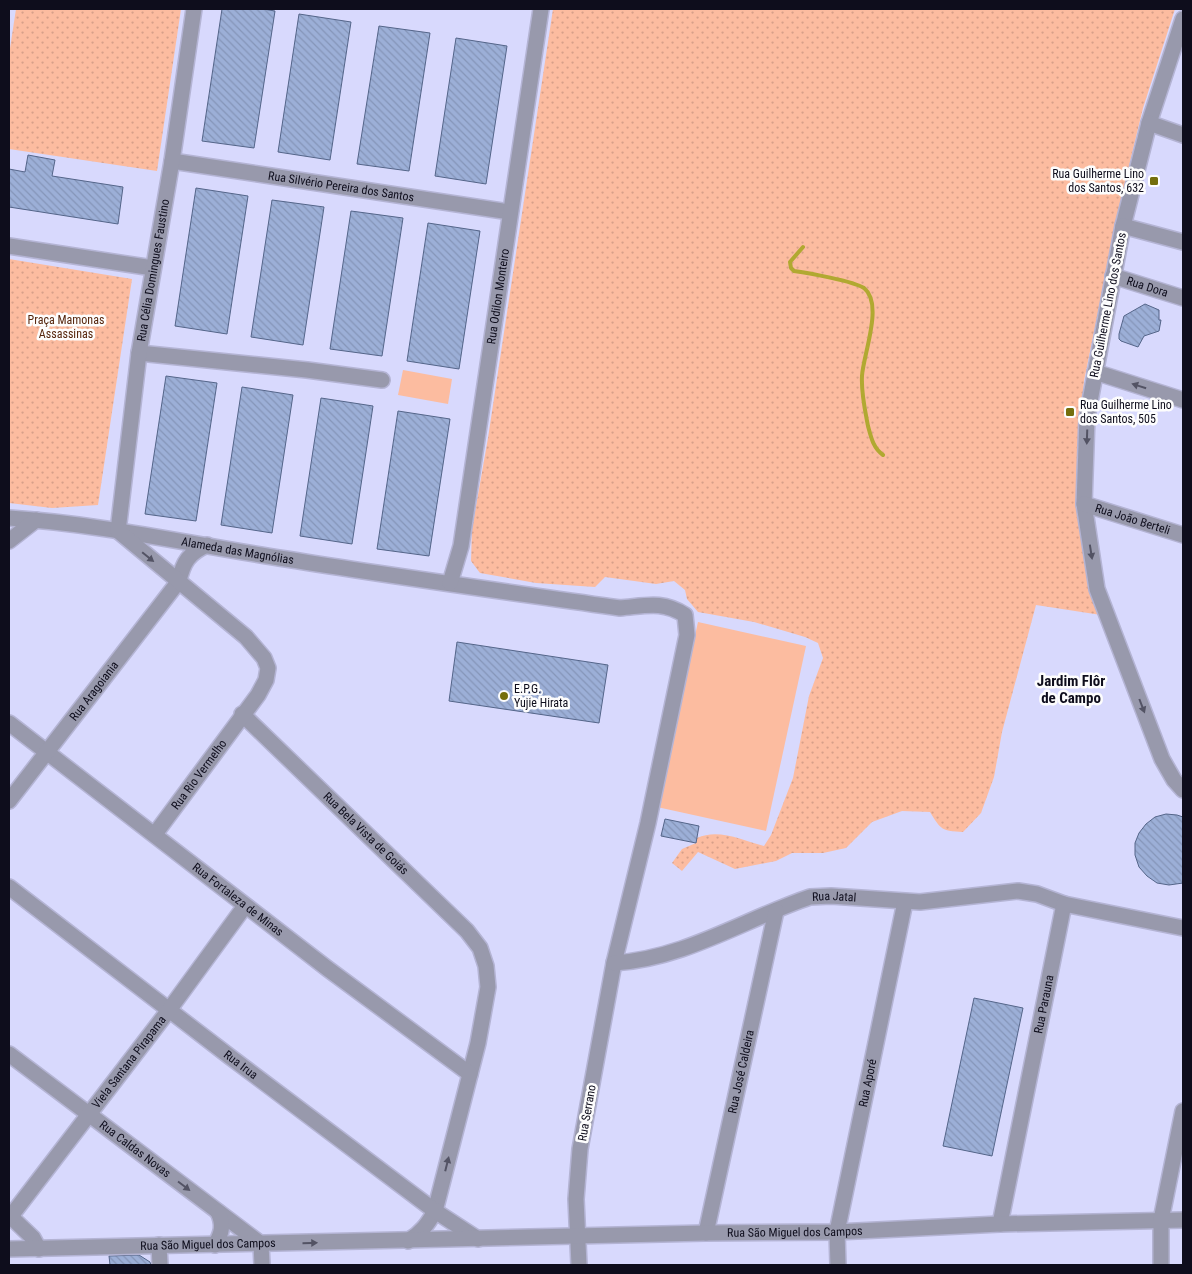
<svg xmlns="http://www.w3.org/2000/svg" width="1192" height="1274" font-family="'Roboto Condensed',sans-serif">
<defs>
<pattern id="grass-dots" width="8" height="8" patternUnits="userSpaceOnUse" patternTransform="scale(1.25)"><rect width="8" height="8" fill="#fcbca0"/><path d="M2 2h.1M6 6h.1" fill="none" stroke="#d7a089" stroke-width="1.8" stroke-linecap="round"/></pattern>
<pattern id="building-back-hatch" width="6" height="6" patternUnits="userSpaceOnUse" patternTransform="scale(1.25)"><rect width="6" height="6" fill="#9cafd7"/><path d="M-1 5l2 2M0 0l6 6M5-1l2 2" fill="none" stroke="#8595b8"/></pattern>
</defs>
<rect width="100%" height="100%" fill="#d8d9fd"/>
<g fill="url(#grass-dots)">
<path d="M16,9H181L157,171L9,149V55Z"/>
<path d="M553,9H1175L1143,108L1121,199L1084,381L1076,476L1082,542L1101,615L1036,605L1002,732L994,777L981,813L963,832C942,831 941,830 930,812L902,811L872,822L846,848L823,853H792L776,861L735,869L698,852L682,871L672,863L682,849L696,843L697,838C718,828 742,840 764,846L771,835L793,778L809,696L823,658L818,643L805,637L754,622L698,612L687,599L685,590L674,581L656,584L605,577L595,587L536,583L480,573L471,561L472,529L488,438Z"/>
<path d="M9,259L132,279L98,505L52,508L9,503Z"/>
</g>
<g fill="#fcbca0">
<path d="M403,370L452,379L448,404L398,395Z"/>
<path d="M698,622L806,646L766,831L657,807Z"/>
</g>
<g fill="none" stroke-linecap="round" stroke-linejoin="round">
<path stroke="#b1a931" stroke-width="4" d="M803,247L790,262L791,268L794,271C808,273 853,281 864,288C884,304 863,355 862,376C861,393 865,410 868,426C871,437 873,448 883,455"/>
</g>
<g fill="url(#building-back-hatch)" stroke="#546589">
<path d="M222,9H263L275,11L254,148L202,141Z"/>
<path d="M299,14L351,22L330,160L278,152Z"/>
<path d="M379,26L430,33L409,171L357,164Z"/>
<path d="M456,38L507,46L486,184L435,176Z"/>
<path d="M28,155L55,160L52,176L123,187L118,224L9,207V169L25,172Z"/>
<path d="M196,188L248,196L227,334L175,326Z"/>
<path d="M272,200L324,207L303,345L251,337Z"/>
<path d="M351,211L403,218L382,356L330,349Z"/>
<path d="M428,223L480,231L459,369L407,361Z"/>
<path d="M1145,304L1159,310V320H1161L1159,331L1144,336L1138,347L1121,341L1119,339V334L1124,316Z"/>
<path d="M166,376L217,383L196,521L145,514Z"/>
<path d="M242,387L293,395L272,533L221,525Z"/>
<path d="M321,398L373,406L352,544L300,536Z"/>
<path d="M398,411L450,419L429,556L377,549Z"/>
<path d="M457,642L608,665L599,723L449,701Z"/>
<path d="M1166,814L1177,815L1183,817V883L1169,885L1157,883L1147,876L1139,867L1135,855V843L1139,833L1146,824L1155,817Z"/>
<path d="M665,819L699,826L696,843L661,836Z"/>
<path d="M974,998L1023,1008L992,1156L943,1146Z"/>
<path d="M139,1255L150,1262L151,1265H110L109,1256Z"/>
</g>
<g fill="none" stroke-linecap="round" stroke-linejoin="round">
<g stroke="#b4b4d4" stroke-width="18">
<g id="minor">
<path d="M1183,19L1149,123L1123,226L1087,417L1084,504L1097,589L1162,759L1174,780L1183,790"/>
<path d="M1149,123L1183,135"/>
<path id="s1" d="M172,161L510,212"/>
<path d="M1123,226L1183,242"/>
<path d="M9,246L153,268"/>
<path id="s2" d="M1113,276L1183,298"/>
<path d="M139,353L307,370L382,380"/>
<path d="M1095,372L1183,400"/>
<path id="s3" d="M1084,504L1183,535"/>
<path id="s4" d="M9,518C102,524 194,545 286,559C397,577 509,592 620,608C645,606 662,600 685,615L687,635L648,823L614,963L580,1149L576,1199L579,1265"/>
<path d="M9,541L36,520"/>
<path id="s5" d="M450,583L461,546L541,9"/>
<path id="s6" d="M242,714L467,931L480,948L486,966L488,987L478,1043L435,1211C428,1224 421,1233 408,1241"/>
<path id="s7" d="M9,723L328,969L470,1074"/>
<path id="s8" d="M9,801L179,581C183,562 189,553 207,545"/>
<path id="s9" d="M155,834L258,695L266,680L268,668L264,658L246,637L118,531L139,353L172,161L194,9"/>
<path id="s10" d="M9,887L229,1056L435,1211L478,1239"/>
<path id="s11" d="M614,963C684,959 745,919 810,897L831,896L920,902L1018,891L1037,894L1064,904"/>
<path id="s12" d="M9,1054L261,1244"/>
<path d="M9,1215L33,1238L39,1249"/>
<path id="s13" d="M11,1216L169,1010L245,906"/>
<path id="s14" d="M1000,1224L1064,904L1183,928"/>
<path id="s15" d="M706,1233L776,911"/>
<path d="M261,1244L262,1265"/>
<path d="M159,1245L160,1265"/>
<path d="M215,1245C222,1233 224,1225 218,1212"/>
<path id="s16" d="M9,1249L706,1233L837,1232L1000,1224L1183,1220"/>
<path id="s17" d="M838,1265L837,1232L905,902"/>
<path d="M1161,1265V1220L1183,1111"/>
</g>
</g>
<use href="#minor" stroke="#9899ac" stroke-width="15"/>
</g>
<defs><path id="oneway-solid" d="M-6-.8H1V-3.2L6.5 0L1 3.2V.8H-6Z" transform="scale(1.25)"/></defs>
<g fill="#535364">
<use href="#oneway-solid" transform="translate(1139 386) rotate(-162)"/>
<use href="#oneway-solid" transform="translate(1087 437) rotate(92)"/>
<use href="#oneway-solid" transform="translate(1091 552) rotate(81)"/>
<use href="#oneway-solid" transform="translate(148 557) rotate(39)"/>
<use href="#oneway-solid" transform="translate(1142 706) rotate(69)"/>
<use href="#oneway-solid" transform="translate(447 1164) rotate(-76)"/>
<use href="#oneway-solid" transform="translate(184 1186) rotate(37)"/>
<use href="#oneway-solid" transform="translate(310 1243) rotate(-1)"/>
</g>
<g fill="#746e0c" stroke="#fdfdfd" stroke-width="2">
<rect x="1149" y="176" width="10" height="10" rx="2.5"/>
<rect x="1065" y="407" width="10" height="10" rx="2.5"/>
<circle cx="504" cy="696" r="5"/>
</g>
<g text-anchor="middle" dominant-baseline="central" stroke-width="5" stroke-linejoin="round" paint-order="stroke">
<g font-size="12" fill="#0e0d1c" stroke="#fdfdfd" text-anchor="start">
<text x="1144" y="174" text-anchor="end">Rua Guilherme Lino<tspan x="1144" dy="14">dos Santos, 632</tspan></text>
<text x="1080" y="405">Rua Guilherme Lino<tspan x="1080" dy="14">dos Santos, 505</tspan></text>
<text x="514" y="689">E.P.G.<tspan x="514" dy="14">Yujie Hirata</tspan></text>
</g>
<g font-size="12" fill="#0e0d1c" stroke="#fdfdfd">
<text stroke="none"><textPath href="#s1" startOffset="171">Rua Silvério Pereira dos Santos</textPath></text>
<text stroke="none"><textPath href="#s9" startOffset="670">Rua Célia Domingues Faustino</textPath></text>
<text stroke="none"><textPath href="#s2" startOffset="36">Rua Dora</textPath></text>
<text stroke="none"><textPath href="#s5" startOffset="291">Rua Odilon Monteiro</textPath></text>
<text transform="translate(1108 305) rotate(-79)">Rua Guilherme Lino dos Santos</text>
<text stroke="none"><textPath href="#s3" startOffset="51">Rua João Berteli</textPath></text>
<text stroke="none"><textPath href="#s4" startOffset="231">Alameda das Magnólias</textPath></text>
<text stroke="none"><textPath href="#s8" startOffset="139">Rua Aragoiania</textPath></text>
<text stroke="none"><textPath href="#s9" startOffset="74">Rua Rio Vermelho</textPath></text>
<text stroke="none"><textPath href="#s6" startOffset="172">Rua Bela Vista de Goiás</textPath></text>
<text stroke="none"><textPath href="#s11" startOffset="232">Rua Jatal</textPath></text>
<text stroke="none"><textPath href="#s7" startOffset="289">Rua Fortaleza de Minas</textPath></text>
<text stroke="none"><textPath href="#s14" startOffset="224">Rua Parauna</textPath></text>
<text stroke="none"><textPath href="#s13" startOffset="194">Viela Santana Pirapama</textPath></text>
<text stroke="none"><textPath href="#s10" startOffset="292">Rua Irua</textPath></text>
<text stroke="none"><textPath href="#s15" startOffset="165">Rua José Caldeira</textPath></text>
<text stroke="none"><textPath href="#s17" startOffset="185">Rua Aporé</textPath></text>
<text transform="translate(587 1113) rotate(-80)">Rua Serrano</text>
<text stroke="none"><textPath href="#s12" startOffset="158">Rua Caldas Novas</textPath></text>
<text stroke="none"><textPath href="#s16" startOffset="786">Rua São Miguel dos Campos</textPath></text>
<text stroke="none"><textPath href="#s16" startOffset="199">Rua São Miguel dos Campos</textPath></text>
</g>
<g font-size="12" fill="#56260d" stroke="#fdfdfd">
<text x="66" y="320">Praça Mamonas<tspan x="66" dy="14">Assassinas</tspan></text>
</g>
<g font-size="15" font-weight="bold" fill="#0e0d1c" stroke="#fdfdfd">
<text x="1071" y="681">Jardim Flôr<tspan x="1071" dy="17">de Campo</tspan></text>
</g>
</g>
<rect width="1192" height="1274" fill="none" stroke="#0e0d1c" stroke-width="20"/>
</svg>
